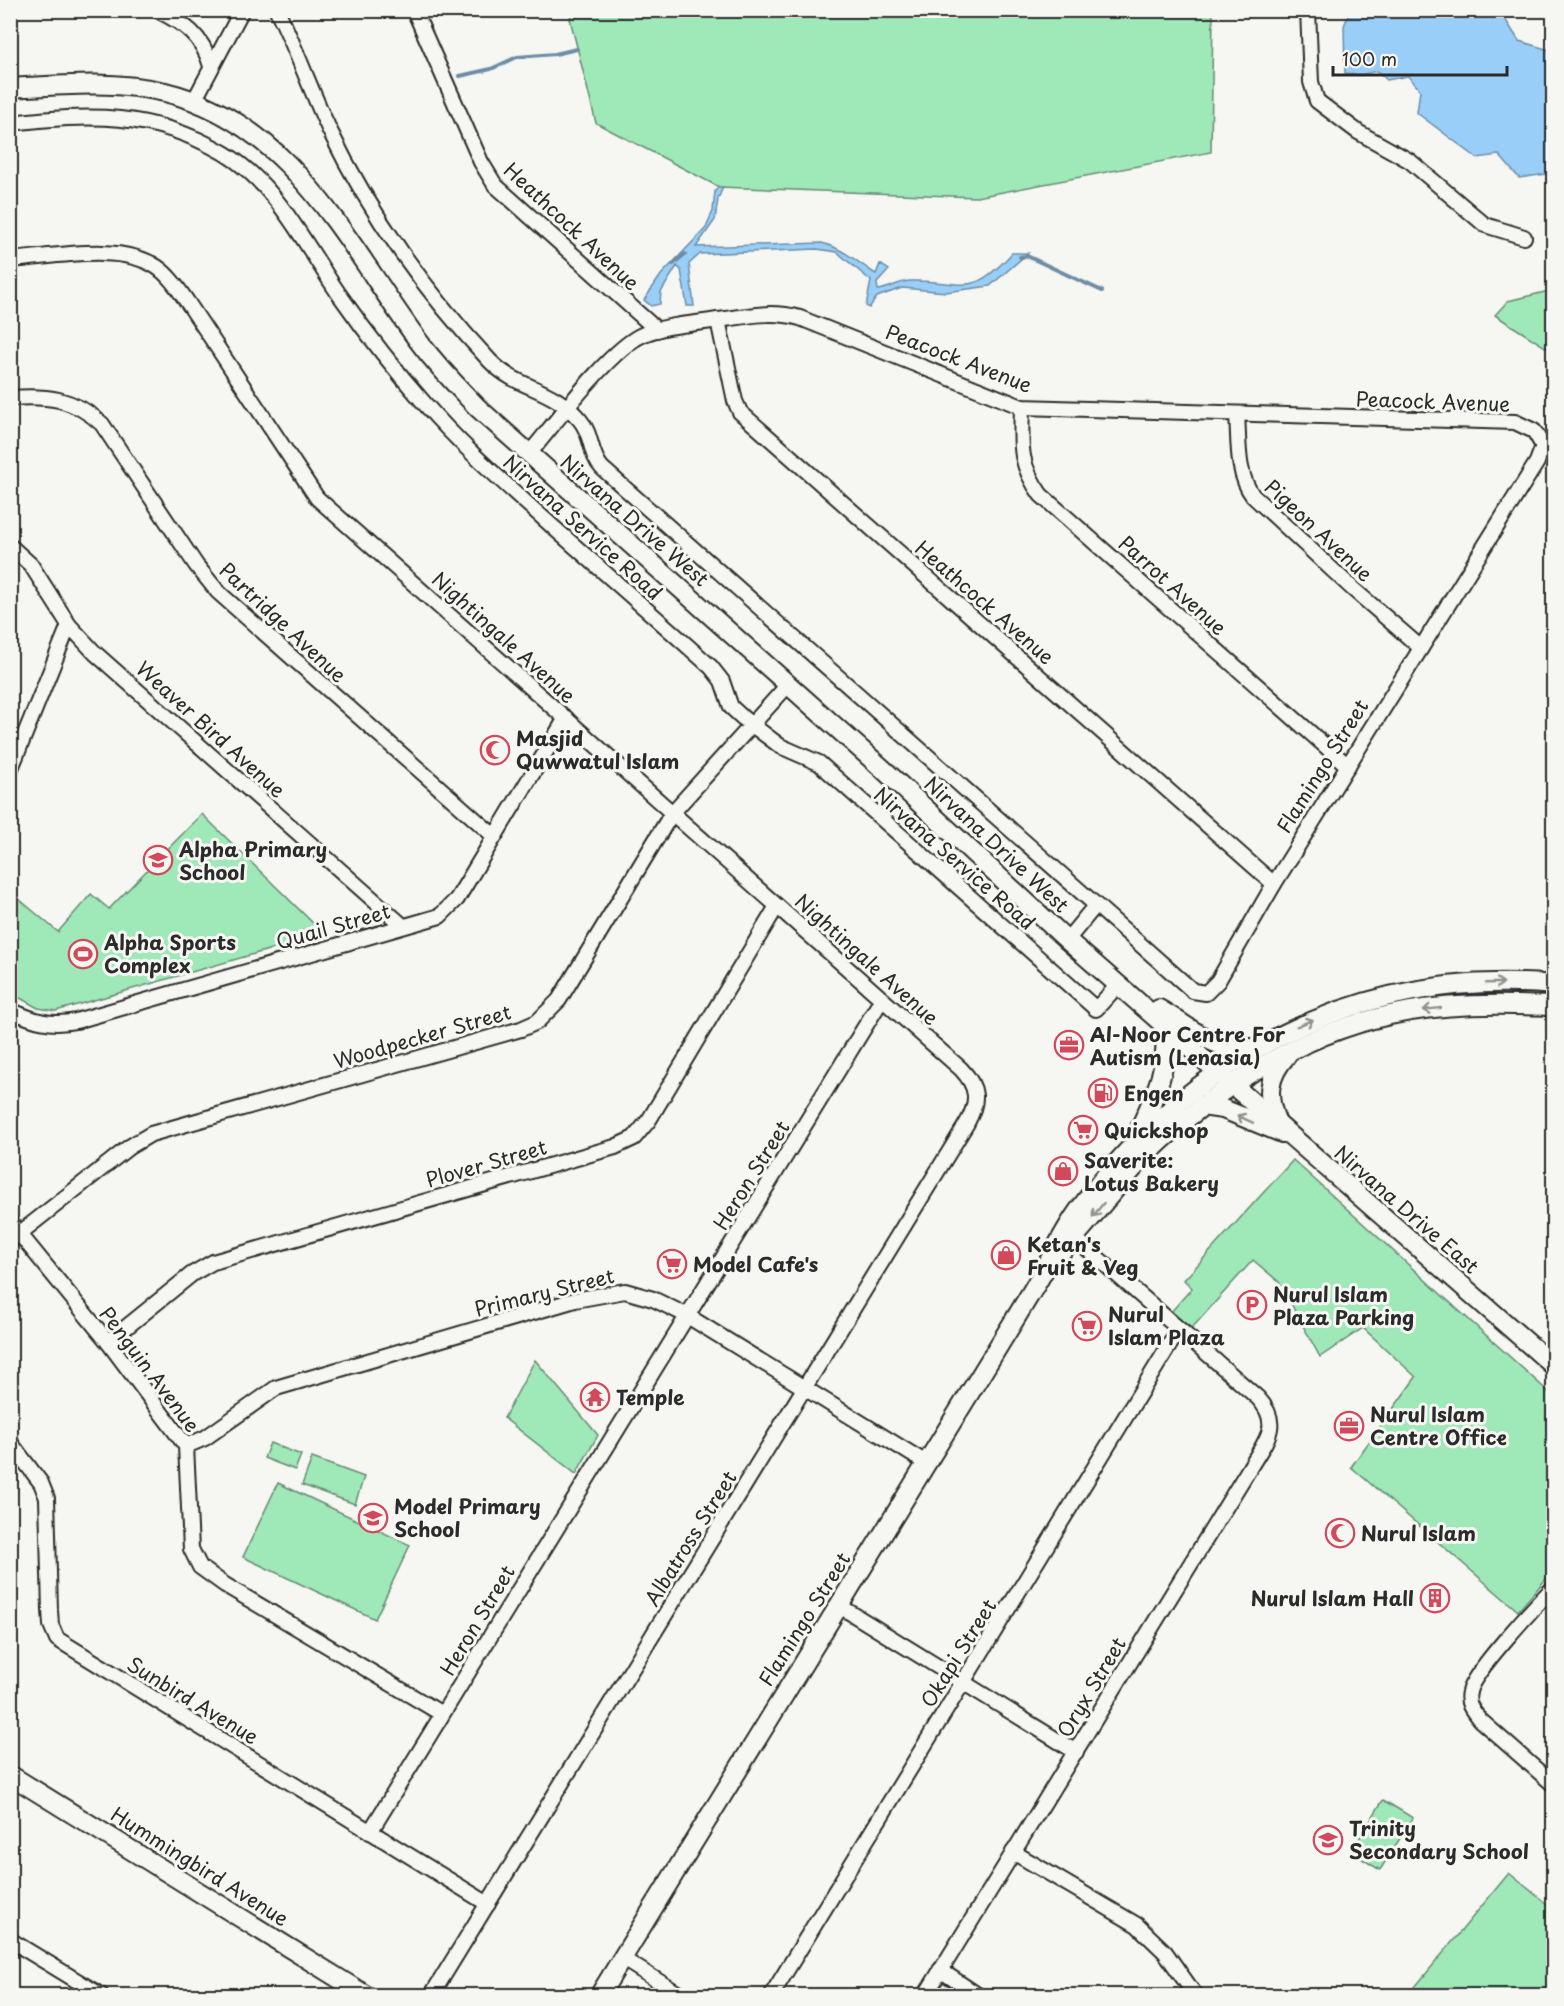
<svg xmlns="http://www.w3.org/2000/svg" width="1564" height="2006" font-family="'Playpen Sans',sans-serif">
<rect width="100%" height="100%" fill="#f6f6f2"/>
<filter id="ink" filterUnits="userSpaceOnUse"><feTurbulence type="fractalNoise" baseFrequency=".0167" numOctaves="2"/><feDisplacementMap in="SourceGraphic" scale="12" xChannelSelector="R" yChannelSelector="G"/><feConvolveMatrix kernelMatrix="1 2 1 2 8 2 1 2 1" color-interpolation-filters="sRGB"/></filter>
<g filter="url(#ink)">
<g fill="#9fe8b7" stroke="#658a71" stroke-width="1.5">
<path d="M573,10L1213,11L1211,152L977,197L719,187L596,123L570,19Z"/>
<path d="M1553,290V352L1495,315L1508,301Z"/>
<path d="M202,814L324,934L56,1011L38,1008L11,993L10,897L13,894L58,932L91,894L109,909Z"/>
<path d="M1293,1160L1553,1396V1571L1518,1611L1351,1467L1416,1377L1363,1328L1320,1357L1279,1282L1253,1260L1192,1328L1170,1313L1192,1288L1184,1280Z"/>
<path d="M535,1360L598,1435L576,1474L504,1418Z"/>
<path d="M270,1443L301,1455L295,1470L264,1458Z"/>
<path d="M312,1458L364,1477L355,1504L302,1485Z"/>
<path d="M278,1483L410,1545L375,1619L243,1557Z"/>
<path d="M1383,1800L1413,1818L1380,1870L1351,1852Z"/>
<path d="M1509,1873L1553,1909V1990L1549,1996L1413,1995L1410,1993Z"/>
</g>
<g fill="#98cef7" stroke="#6c8da5" stroke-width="1.5">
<path d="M1350,11H1500L1519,41L1553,51V176L1547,174L1519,178L1499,155L1477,158L1417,113L1420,90L1408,76L1387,80L1377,71L1360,75L1345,73L1344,26Z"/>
<path d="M719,187H723L718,199L715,220L696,247L822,243C843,248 857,262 876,274L880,264L889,270L877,283L878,290C889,289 898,282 909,281C963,279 969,301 1012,253H1028L990,286L946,292L902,288L877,297L869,308L866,306L871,281L837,252L817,249L700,254L689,264L694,306H687L681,270L677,266L661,292L660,304L651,306L644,300L661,275L706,228L713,211L715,191Z"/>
</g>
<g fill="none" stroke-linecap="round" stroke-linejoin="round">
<g stroke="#6c8da5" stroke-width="4">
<path d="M460,76L491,69L517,57L555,54L577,49"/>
<path d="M1020,257L1027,256L1102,291"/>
<path d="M673,264L685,254"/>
</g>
<g stroke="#2b2b2b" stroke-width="18">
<g id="street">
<path d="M157,10C185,24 202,35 211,66"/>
<path d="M277,10C297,50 311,92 330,131C370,214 427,294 490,361C518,390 551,386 580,420C593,435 589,454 602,468L1193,991L1206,993L1218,981L1274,884L1537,462L1543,446L1534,431L1515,422L1022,407L800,318C771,310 748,316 718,320C693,324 665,325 642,335C610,349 553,426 528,455"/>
<path d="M414,10L481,162L495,185L657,330"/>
<path d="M1308,10L1311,82L1317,101L1358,132L1410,161L1485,225L1524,237"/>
<path d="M194,101L242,10"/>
<path d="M10,123C91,114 151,111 224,153C278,185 306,247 341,297C367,334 395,370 425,404C464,449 509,487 553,527C606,574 659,620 711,667L722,681L731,707L743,718L780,746L819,763L1096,1009L1119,984"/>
<path d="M10,260C54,257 120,242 157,267C170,276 179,290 188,303L317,498L961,1069C978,1087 979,1101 967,1123L431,1996"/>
<path d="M718,320L735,401L740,412L1274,884"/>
<path d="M10,398C47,395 74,398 102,424L196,565L218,592L494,836"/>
<path d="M1022,407C1021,445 1018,463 1041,495L1348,766"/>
<path d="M1237,414C1239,441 1236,474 1253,496L1353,589L1421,648"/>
<path d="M10,546L31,565L69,625L95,653L403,926"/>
<path d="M10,771L69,625"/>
<path d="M1067,940L1095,906"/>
<path d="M10,1010C34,1021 50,1026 76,1021L440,916L457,899L566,718"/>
<path d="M10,1222L108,1342L186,1446L191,1549L200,1567L225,1585L442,1714"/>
<path d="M10,1241L129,1147L151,1134L521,1029L537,1022L559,1000L672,813L787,686"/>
<path d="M108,1342L192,1274L213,1262L615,1147L634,1138L649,1120L777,906"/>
<path d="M10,1442L41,1483L47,1498L50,1610L51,1625L57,1639L488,1904"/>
<path d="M186,1446L205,1438L276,1388L575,1300L625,1291L653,1299L686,1315L926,1463"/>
<path d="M1554,1587C1537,1604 1472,1673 1469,1692C1466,1704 1473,1711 1480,1720L1554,1785"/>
<path d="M838,1605L1076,1752"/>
<path d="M370,1832L882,999"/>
<path d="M1013,1852L1137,1925L1165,1952L1196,1996"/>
<path d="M10,1940L102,1996"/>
<path d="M623,1959L682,1996"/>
<path d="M940,1970L979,1996"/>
<path d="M771,1996L1178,1331"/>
<path d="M925,1996L1249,1469C1265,1441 1283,1425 1258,1398L1068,1232"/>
</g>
</g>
<g stroke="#2b2b2b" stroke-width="22">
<g id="secondary">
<path d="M10,88C62,85 114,80 165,92C293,123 348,246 420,343C438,367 458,387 478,408L884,770L1067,940L1554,1366"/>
<path d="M1159,1009C1189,1026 1216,1053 1252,1048"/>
<path d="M1202,1106L1223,1109L1282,1133"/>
<path d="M1277,1123C1266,1097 1267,1077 1287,1055"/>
<path d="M1136,1137C1155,1094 1167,1076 1166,1026"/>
<path d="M1057,1256C1090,1223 1115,1185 1148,1153C1215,1089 1298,1035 1390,1015C1443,1003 1500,1004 1554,1006"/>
<path d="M10,1775L367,1996"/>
<path d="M599,1996L993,1355C1011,1325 1030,1296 1047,1265C1057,1246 1066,1228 1079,1210C1191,1056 1361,967 1554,985"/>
</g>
</g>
<use href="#street" stroke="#f6f6f2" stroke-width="14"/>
<use href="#secondary" stroke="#f6f6f2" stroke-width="18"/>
</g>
<defs><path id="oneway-shaft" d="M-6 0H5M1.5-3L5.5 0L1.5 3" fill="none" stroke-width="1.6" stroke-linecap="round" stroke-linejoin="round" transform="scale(1.5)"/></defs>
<g stroke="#90908e">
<use href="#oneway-shaft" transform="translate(1495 983) rotate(-2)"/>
<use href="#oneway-shaft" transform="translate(1432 1009) rotate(173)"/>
<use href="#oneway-shaft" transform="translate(1305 1023) rotate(-22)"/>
<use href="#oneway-shaft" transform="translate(1245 1119) rotate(-155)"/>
<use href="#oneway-shaft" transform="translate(1098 1210) rotate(129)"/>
</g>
</g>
<defs>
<g id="mosque-ring" transform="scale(1.5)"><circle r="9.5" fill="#f6f6f2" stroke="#d1495b" stroke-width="1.5"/><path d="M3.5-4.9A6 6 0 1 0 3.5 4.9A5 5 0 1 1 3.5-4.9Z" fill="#d1495b"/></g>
<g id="school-ring" transform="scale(1.5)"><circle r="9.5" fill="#f6f6f2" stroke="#d1495b" stroke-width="1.5"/><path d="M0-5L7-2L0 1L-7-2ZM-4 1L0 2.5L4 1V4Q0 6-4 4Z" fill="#d1495b"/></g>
<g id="stadium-ring" transform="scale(1.5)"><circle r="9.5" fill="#f6f6f2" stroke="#d1495b" stroke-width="1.5"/><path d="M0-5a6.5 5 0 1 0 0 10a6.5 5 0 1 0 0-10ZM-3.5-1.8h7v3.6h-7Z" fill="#d1495b"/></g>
<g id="office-ring" transform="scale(1.5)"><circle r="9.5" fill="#f6f6f2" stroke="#d1495b" stroke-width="1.5"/><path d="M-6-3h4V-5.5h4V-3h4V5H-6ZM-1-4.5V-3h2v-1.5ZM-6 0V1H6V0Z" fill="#d1495b"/></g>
<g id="fuel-ring" transform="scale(1.5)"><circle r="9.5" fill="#f6f6f2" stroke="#d1495b" stroke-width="1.5"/><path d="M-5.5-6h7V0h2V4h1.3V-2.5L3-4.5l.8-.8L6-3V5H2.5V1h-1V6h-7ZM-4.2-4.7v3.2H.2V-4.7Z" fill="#d1495b"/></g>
<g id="supermarket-ring" transform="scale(1.5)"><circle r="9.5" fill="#f6f6f2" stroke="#d1495b" stroke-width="1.5"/><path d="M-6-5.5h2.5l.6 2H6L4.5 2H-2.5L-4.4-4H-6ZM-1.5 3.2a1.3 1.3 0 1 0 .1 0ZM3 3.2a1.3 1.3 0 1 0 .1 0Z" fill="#d1495b"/></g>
<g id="shop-ring" transform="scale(1.5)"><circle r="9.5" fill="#f6f6f2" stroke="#d1495b" stroke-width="1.5"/><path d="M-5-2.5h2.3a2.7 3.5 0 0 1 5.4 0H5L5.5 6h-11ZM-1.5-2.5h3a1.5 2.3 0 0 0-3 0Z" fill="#d1495b"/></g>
<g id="parking-ring" transform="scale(1.5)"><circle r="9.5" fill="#f6f6f2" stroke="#d1495b" stroke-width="1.5"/><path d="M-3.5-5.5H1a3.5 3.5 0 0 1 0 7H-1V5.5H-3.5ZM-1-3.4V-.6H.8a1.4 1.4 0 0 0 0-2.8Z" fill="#d1495b"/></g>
<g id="temple-ring" transform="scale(1.5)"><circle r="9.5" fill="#f6f6f2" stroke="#d1495b" stroke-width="1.5"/><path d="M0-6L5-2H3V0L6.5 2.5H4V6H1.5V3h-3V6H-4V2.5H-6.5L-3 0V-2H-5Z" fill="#d1495b"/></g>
<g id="building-ring" transform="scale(1.5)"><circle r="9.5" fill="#f6f6f2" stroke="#d1495b" stroke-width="1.5"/><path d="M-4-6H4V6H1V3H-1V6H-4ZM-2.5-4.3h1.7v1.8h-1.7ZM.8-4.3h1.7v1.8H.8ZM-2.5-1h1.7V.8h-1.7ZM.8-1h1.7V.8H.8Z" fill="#d1495b"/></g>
</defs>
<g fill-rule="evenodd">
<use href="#mosque-ring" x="495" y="750"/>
<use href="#school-ring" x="158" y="860"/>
<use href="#stadium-ring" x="83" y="954"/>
<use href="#office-ring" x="1069" y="1045"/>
<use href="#fuel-ring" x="1103" y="1093"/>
<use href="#supermarket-ring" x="1083" y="1130"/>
<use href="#shop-ring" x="1063" y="1171"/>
<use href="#shop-ring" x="1006" y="1255"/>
<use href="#supermarket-ring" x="672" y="1264"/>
<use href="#parking-ring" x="1252" y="1305"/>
<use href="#supermarket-ring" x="1087" y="1326"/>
<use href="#temple-ring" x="595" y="1397"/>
<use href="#office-ring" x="1349" y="1426"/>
<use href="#school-ring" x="373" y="1518"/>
<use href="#mosque-ring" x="1340" y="1533"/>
<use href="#building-ring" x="1435" y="1598"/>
<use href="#school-ring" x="1328" y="1840"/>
</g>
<g text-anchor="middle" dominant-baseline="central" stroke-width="6" stroke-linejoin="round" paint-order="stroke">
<g font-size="20" fill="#2b2b2b" stroke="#f6f6f2">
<text transform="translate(572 226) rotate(43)">Heathcock Avenue</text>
<text transform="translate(959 358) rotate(21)">Peacock Avenue</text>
<text transform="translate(1433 401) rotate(2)">Peacock Avenue</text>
<text transform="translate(635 520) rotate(41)">Nirvana Drive West</text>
<text transform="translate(583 527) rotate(42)">Nirvana Service Road</text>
<text transform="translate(1319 530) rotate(43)">Pigeon Avenue</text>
<text transform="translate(1173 585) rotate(42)">Parrot Avenue</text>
<text transform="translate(985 602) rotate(41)">Heathcock Avenue</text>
<text transform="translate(283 622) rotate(43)">Partridge Avenue</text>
<text transform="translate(504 637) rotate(42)">Nightingale Avenue</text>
<text transform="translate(211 729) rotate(42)">Weaver Bird Avenue</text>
<text transform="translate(1322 766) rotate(-58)">Flamingo Street</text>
<text transform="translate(997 844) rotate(43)">Nirvana Drive West</text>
<text transform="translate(955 858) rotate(41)">Nirvana Service Road</text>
<text transform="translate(333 926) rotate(-16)">Quail Street</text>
<text transform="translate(867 959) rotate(42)">Nightingale Avenue</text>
<text transform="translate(422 1036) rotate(-16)">Woodpecker Street</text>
<text transform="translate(486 1163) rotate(-16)">Plover Street</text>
<text transform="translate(751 1175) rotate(-58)">Heron Street</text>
<text transform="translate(1407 1209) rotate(41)">Nirvana Drive East</text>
<text transform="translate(544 1292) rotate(-14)">Primary Street</text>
<text transform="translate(150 1369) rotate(53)">Penguin Avenue</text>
<text transform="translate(690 1538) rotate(-58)">Albatross Street</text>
<text transform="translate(804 1619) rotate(-58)">Flamingo Street</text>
<text transform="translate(477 1620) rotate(-59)">Heron Street</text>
<text transform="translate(958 1653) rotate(-58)">Okapi Street</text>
<text transform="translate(1091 1687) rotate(-59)">Oryx Street</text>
<text transform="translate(193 1700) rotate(31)">Sunbird Avenue</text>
<text transform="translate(200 1866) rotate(32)">Hummingbird Avenue</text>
</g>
<g font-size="20" font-weight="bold" fill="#2b2b2b" stroke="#f6f6f2" text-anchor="start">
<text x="516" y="738">Masjid<tspan x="516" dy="23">Quwwatul Islam</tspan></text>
<text x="179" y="849">Alpha Primary<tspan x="179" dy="23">School</tspan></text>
<text x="104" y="942">Alpha Sports<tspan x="104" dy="23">Complex</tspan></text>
<text x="1090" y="1034">Al-Noor Centre For<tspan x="1090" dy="23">Autism (Lenasia)</tspan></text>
<text x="1124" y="1093">Engen</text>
<text x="1104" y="1130">Quickshop</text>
<text x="1084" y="1160">Saverite:<tspan x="1084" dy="23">Lotus Bakery</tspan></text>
<text x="1027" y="1244">Ketan's<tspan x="1027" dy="23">Fruit &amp; Veg</tspan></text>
<text x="693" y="1264">Model Cafe's</text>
<text x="1273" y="1294">Nurul Islam<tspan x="1273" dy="23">Plaza Parking</tspan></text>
<text x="1108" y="1314">Nurul<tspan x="1108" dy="23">Islam Plaza</tspan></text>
<text x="616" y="1397">Temple</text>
<text x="1370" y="1414">Nurul Islam<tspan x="1370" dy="23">Centre Office</tspan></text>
<text x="394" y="1506">Model Primary<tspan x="394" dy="23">School</tspan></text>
<text x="1361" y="1533">Nurul Islam</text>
<text x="1414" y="1598" text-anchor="end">Nurul Islam Hall</text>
<text x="1349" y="1828">Trinity<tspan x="1349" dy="23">Secondary School</tspan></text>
</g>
</g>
<rect width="1564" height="2006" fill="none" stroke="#f6f6f2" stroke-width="36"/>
<rect x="18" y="18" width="1528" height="1970" fill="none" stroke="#2b2b2b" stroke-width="2" filter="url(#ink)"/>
<path d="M1333 66v9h174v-9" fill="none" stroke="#2b2b2b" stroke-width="3"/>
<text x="1342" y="66" font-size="18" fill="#2b2b2b" stroke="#f6f6f2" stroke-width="4.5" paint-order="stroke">100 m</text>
</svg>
